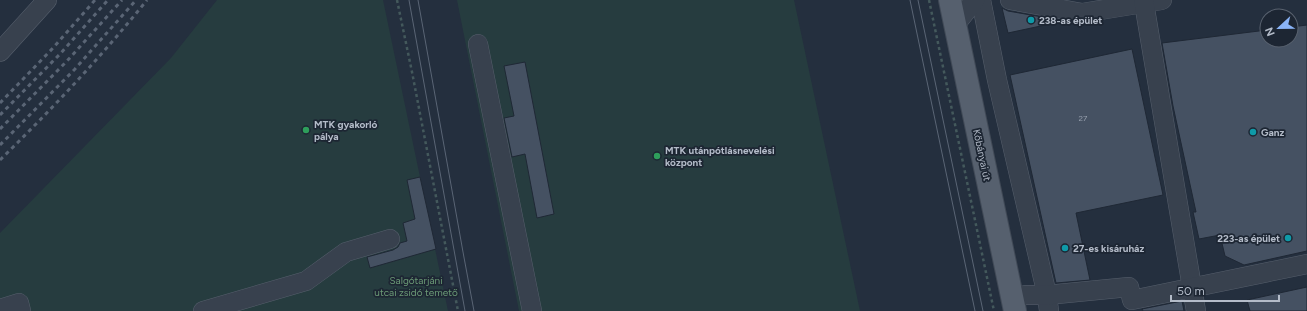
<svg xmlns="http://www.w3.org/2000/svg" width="1307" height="311" font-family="Figtree,sans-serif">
<rect width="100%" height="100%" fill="#242f3e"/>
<g fill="#263c3f">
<path d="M217,0H383L448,311H0V233L171,58Z"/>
<path d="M457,0H794L860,311H519Z"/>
</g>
<g fill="#455162" stroke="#1f2835">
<path d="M1002,8L1008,11L1048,18L1050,24L1008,33Z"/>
<path d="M1307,25V251L1244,265L1225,256L1220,235L1199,239L1193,212H1196L1173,106L1162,43L1267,30V40H1291V27Z"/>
<path d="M1132,49L1163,195L1076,213L1090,280L1056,283L1010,75Z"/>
<path d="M525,62L554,214L537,218L525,154L512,157L504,118L514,116L504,66Z"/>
<path d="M420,177L436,249L370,268L367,257L393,250L398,247L400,243L407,241L403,223L415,219L407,180Z"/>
<path d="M1307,287V311H1250L1247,300Z"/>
<path d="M1182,301L1184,311H1143L1142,309Z"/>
</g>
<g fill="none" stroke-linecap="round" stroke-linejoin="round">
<g stroke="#565f6c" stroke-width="20">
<g id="minor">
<path d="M981,0L997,80L1047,295L1049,311"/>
<path d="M1010,0L1082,13L1162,0"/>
<path d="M1144,3L1196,311"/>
<path d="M955,25L975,0"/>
<path d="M478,44L532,311"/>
<path d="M0,52L47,0"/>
<path d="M1012,298L1026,295H1047L1129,287L1132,300L1307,264"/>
<path d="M0,309L19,303L21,311"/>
<path d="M203,311L306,281L346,252L390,239"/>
</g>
</g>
<g stroke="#414a57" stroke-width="24">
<path id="major" d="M950,0L1015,311"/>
</g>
<g stroke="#44595c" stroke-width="2.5" stroke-dasharray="3 3" stroke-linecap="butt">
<path d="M397,0L412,72L458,311"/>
<path d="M929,0L994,311"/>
</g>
<use href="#minor" stroke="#38414e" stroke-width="19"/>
<use href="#major" stroke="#56606e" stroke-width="22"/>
<g stroke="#5a6575" stroke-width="1">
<path d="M409,0L465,311"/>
<path d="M418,0L463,252L474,311"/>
<path d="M910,0L975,311"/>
<path d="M918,0L983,311"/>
</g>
<g stroke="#5a6575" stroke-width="3" stroke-dasharray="4 4" stroke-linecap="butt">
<path d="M0,103L53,48L95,0"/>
<path d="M0,115L60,54L108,0"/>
<path d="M0,129L67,61L122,0"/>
<path d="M0,145L75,69L136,0"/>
<path d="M0,160C52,109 101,57 147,0"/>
</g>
</g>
<g fill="#0f9aa8" stroke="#1d2633" stroke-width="1.5">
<circle cx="1031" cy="20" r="4"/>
<circle cx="1253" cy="132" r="4"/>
<circle cx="1288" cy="238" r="4"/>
<circle cx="1065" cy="248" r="4"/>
</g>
<g fill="#2e9e5b" stroke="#1d2633" stroke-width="1.5">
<circle cx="306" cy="130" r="4"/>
<circle cx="657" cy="156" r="4"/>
</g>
<g text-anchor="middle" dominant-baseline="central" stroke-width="3.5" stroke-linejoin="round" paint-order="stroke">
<g font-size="8" fill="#98a1af">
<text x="1083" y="118">27</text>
</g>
<g font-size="10" font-weight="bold" fill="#b4bcc9" stroke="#1d2633" text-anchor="start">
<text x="1039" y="20">238-as épület</text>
<text x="314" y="124">MTK gyakorló<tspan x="314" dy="12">pálya</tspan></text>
<text x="1261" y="132">Ganz</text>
<text x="665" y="150">MTK utánpótlásnevelési<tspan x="665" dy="12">központ</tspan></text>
<text x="1280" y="238" text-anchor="end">223-as épület</text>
<text x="1073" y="248">27-es kisáruház</text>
</g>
<g font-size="10" fill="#b4bcc9" stroke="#1d2633">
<text transform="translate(982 155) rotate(78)">Kőbányai út</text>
</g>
<g font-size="10" fill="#6b9a76" stroke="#1d2633">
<text x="416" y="280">Salgótarjáni<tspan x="416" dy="12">utcai zsidó temető</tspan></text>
</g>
</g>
<g transform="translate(1279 28) rotate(248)"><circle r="19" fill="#1d2633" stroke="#59626f"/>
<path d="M0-3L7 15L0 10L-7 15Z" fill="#8ab4f8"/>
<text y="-6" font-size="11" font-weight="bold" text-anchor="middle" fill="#b4bcc9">N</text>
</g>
<path d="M1171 295v6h108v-6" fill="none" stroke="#b4bcc9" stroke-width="2"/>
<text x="1177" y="295" font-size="12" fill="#b4bcc9" stroke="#1d2633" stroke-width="3" paint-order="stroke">50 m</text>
</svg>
